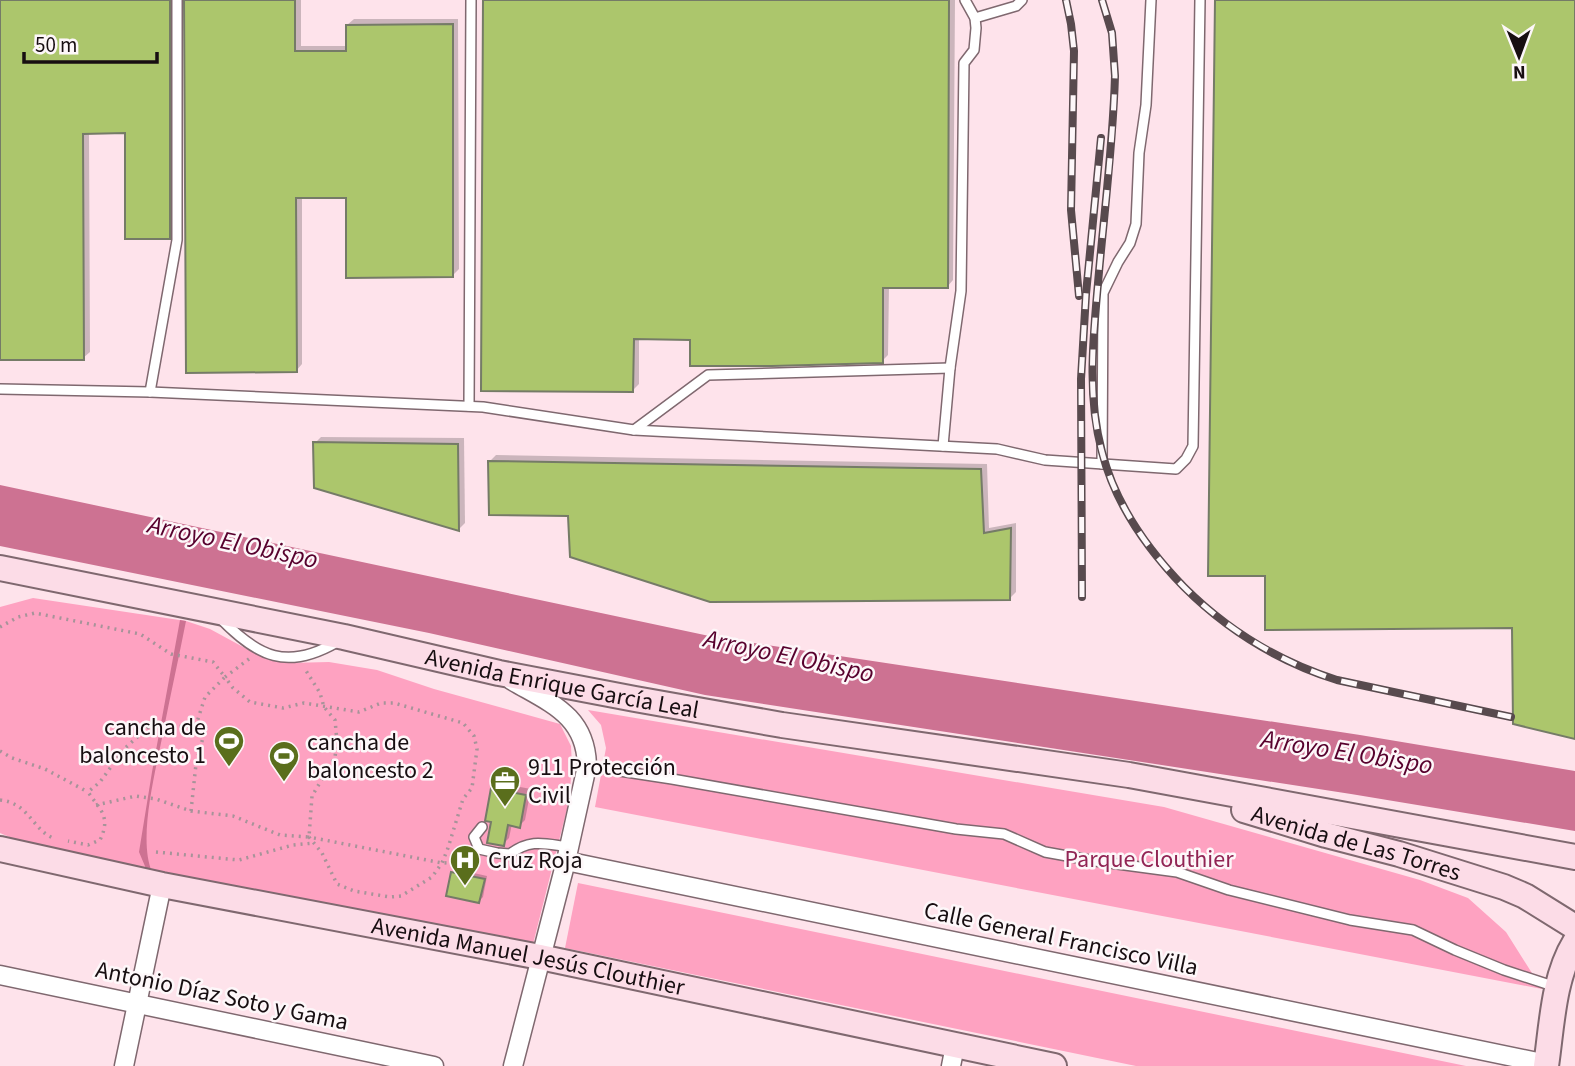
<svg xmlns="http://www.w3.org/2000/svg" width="1575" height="1066" font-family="'Source Sans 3',sans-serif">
<rect width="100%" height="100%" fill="#fee3eb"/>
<g fill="#fea2c1">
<path d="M33,598L186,621L210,629L256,654L288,663L329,662L377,670L434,689L560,724L571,746L572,766L569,801L533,944L147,871L26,844L0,833V607Z"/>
<path d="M588,710L1164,807L1420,880L1468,898L1506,932L1542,989L595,807L606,748L601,725Z"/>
<path d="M578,883L1466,1066H1136L565,948Z"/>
</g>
<g fill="#cd7292">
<path d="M0,485L714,637L1360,735L1575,771V831L1351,794L705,695L429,633L0,546Z"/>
<path d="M180,620L186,621C179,657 171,692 164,728C157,766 137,837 152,872L147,871L139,852L152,772Z"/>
</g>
<g fill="#0003">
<path d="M0,0H176V231L169,237L127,132H89L90,352L83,358L0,359Z"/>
<path d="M186,0H301V46H348L347,25L354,19H458L459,269L453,275L348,196H302V364L296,371Z"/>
<path d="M485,0H955L953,280L947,287L889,286L888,355L882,361L692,338L639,337V384L633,390Z"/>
<path d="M321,437L464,438L465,523L459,529L315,443Z"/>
<path d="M496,455L987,464L989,528L1016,523V592L1010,598L570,514L490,461Z"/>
<path d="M499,783L531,789L525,820L519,826L512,824L509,838L503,844L493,821V789Z"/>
<path d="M456,869L487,876L483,897L479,901L453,873Z"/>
</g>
<g fill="#acc66c" stroke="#757b67" stroke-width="2">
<path d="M0,0H170V239H125V133L83,134L84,360H0Z"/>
<path d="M184,0H295V51H346V25L453,24V277L346,278V198H296L297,372L186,373Z"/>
<path d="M483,0H949L948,288H883V363L772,366H690V340L634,339L633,392L481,391Z"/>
<path d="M1215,0H1575V739L1513,724L1512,628L1265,630V576H1208Z"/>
<path d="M313,442L458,444L459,531L314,488Z"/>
<path d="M488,461L981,469L984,533L1011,528L1010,600L710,602L570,557L568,516L489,515Z"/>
<path d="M491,788L526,795L520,828L508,825L504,846L487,843L491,822L485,821Z"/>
<path d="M451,872L485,879L479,903L446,896Z"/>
</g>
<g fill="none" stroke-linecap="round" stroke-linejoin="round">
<g stroke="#7f686f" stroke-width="12">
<g id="lane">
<path d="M975,18L1016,6L1022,0"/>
<path d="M0,389L150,392L483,407L634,430L997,449L1045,460L1176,469L1186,459L1193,446L1200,0"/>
<path d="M150,392L177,240V0"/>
<path d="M469,406L471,0"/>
<path d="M634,430L708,375L950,368"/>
<path d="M943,446L950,368L961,291L964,63L974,50L976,28L975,18L965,0"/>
<path d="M1102,464L1103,293L1118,262L1130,243L1136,224L1139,153L1146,105L1151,0"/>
<path d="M220,618C258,657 287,671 337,642"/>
<path d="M587,766L672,779L956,829L1004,834L1045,852L1095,861L1177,872L1229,890L1350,920L1413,930L1455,950L1504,970L1556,987"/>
<path d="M482,827L474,837L479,849L497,853L510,854C531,838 545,844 569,847"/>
</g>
</g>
<g stroke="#7f686f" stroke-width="21">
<g id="street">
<path d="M511,680C550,703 586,715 587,766L566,861L513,1066"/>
<path d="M566,861L1547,1064"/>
<path d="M0,975L434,1066"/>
<path d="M124,1066L162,885"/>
<path d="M951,1066L955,1046"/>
</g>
</g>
<g stroke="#7f686f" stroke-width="28">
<g id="secondary">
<path id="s1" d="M0,568L344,637L499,673L635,699L782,725L1129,775L1575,857"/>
<path id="s2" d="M1244,810L1326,835L1399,854L1504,887L1525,896L1575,927"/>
<path id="s3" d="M0,849L162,885L540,957L1054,1066"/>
<path d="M1546,1066C1552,1025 1553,978 1575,942"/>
</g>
</g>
<g stroke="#a79399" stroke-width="3.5" stroke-dasharray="2 5" stroke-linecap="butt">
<path d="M0,627L18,617L35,613L140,634L171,654L213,662L225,677L205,697L197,722L185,727L153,723L124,749L100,782L88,792C101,811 111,817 100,840L88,845L68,841"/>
<path d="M249,659L225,677L233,688L250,702L283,708L304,703L359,712L381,703H394L463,723L474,736L477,749L472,788L463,799L448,848L442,863L432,877L401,896L390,897L354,891L337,884L322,853L309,837L442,863L471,862L475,860"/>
<path d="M0,751L12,758L45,769L88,792"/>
<path d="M0,800C29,803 32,829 53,838"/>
<path d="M96,805L136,796L156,799L191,811L233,816L280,835L309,837L312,796L335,757L337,741L335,720L324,707L320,693L305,669"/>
<path d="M191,811L196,764L206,726"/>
<path d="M156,852L239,860L293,845L314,843"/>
</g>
<use href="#lane" stroke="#fff" stroke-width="9"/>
<use href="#street" stroke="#fff" stroke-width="18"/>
<use href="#secondary" stroke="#fcdce7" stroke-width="24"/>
<g stroke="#584a4e" stroke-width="8">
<g id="rail">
<path d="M1066,0L1071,24L1074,51L1071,210L1079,296"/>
<path d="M1102,0L1112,33L1115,76C1113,145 1104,214 1098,283C1093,340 1087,396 1102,452C1115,503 1147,549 1184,587C1227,630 1280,662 1337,680L1511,717"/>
<path d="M1082,597L1081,379L1086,294L1101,138"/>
</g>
</g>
<use href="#rail" stroke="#fdf7f9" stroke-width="5" stroke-dasharray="16" stroke-linecap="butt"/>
</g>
<defs>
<g id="stadium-pin" transform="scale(1.575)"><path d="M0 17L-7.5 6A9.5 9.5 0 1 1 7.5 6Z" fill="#5a6e1c" stroke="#fdf7f9"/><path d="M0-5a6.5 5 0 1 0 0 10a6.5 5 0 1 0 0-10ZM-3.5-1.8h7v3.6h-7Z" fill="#fff"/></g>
<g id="office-pin" transform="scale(1.575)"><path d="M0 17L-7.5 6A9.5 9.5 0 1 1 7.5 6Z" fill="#5a6e1c" stroke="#fdf7f9"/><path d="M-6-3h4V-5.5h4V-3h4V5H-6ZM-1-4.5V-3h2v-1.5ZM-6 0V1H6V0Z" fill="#fff"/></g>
<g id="hospital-pin" transform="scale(1.575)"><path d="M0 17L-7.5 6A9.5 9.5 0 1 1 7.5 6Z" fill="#5a6e1c" stroke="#fdf7f9"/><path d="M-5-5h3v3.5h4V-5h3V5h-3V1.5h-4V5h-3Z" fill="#fff"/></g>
</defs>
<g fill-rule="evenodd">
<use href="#stadium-pin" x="229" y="741"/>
<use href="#stadium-pin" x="284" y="756"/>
<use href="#office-pin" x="505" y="781"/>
<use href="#hospital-pin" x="465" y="860"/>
</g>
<g text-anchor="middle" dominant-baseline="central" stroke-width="5" stroke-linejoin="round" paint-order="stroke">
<g font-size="24" fill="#170e11" stroke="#fdf7f9">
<text stroke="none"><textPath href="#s1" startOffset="574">Avenida Enrique García Leal</textPath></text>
<text stroke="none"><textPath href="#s2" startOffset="117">Avenida de Las Torres</textPath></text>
<text transform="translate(1061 939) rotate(12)">Calle General Francisco Villa</text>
<text stroke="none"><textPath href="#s3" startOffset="539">Avenida Manuel Jesús Clouthier</textPath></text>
<text transform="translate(222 996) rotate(12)">Antonio Díaz Soto y Gama</text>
</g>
<g font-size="24" fill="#170e11" stroke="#fdf7f9" text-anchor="start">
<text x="206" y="727" text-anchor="end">cancha de<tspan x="206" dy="28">baloncesto 1</tspan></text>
<text x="307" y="742">cancha de<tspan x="307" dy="28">baloncesto 2</tspan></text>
<text x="528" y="767">911 Protección<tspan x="528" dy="28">Civil</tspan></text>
<text x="488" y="860">Cruz Roja</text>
</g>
<g font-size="24" fill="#912454" stroke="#fdf7f9">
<text x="1149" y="859">Parque Clouthier</text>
</g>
<g font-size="26" font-style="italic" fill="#57012d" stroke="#fdf7f9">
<text transform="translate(233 542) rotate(12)">Arroyo El Obispo</text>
<text transform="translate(789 656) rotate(12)">Arroyo El Obispo</text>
<text transform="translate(1347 752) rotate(9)">Arroyo El Obispo</text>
</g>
</g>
<g transform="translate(1519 56) rotate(179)" stroke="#fdf7f9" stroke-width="5" paint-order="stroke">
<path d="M0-5L12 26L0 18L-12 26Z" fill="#170e11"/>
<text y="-10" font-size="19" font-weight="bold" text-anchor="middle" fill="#170e11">N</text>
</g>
<path d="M24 52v10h133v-10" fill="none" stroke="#170e11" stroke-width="3.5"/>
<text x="35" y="52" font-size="21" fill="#170e11" stroke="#fdf7f9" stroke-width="5" paint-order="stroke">50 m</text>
</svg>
